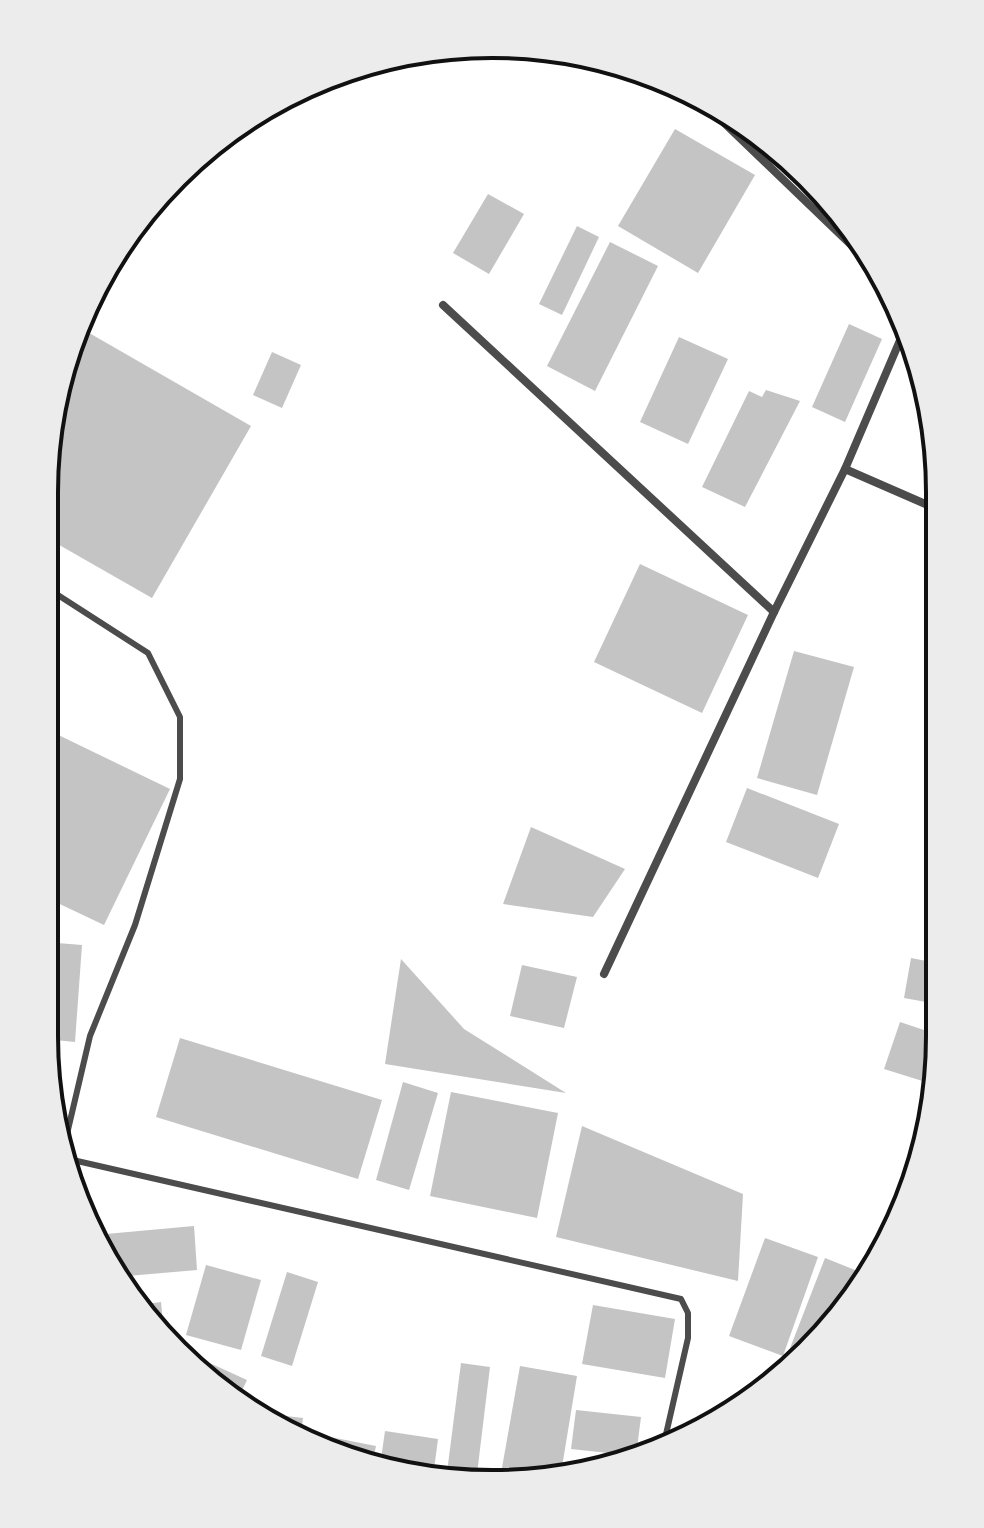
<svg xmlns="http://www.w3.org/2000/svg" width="984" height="1528" font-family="Literata,serif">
<rect width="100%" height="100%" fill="#fff"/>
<g fill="#c4c4c4">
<path d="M675,129L755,175L698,273L618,226Z"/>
<path d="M488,194L524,214L489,274L453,253Z"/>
<path d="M577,226L599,237L562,315L539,304Z"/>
<path d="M610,242L658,266L595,391L547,366Z"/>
<path d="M849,324L882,339L845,422L812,407Z"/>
<path d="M77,326L251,426L152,598L47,538L48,433Z"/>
<path d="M679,337L728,359L688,444L640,422Z"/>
<path d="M272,352L301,365L282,408L253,395Z"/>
<path d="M766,390L800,401L745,507L702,487L749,391L762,397Z"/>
<path d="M640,564L748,615L702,713L594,662Z"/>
<path d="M794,651L854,667L817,795L757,778Z"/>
<path d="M46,729L170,789L104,925L45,897Z"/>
<path d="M747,788L839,824L818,878L726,842Z"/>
<path d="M531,827L625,869L593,917L503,904Z"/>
<path d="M45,942L82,945L75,1042L45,1039Z"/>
<path d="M911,958L937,963V1004L904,998Z"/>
<path d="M401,959L464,1029L566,1093L385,1064Z"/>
<path d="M522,965L577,977L564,1028L510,1016Z"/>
<path d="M900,1022L936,1034V1073L932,1084L884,1069Z"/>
<path d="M180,1038L382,1100L358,1179L156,1117Z"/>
<path d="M403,1082L438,1093L409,1190L376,1180Z"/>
<path d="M451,1092L558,1113L537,1218L430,1196Z"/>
<path d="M582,1126L743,1194L738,1281L556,1237Z"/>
<path d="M194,1226L197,1270L116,1277L95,1235Z"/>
<path d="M765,1238L818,1257L783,1356L729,1336Z"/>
<path d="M825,1258L865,1274L829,1331L780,1374Z"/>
<path d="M206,1265L261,1280L241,1350L186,1335Z"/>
<path d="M287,1272L318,1282L292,1366L261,1356Z"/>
<path d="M161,1302L164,1333L138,1305Z"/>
<path d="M593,1305L675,1319L665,1378L582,1364Z"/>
<path d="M181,1350L247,1380L237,1401L219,1391Z"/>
<path d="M461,1363L490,1367L476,1482L463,1483L446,1480Z"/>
<path d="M520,1366L577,1376L561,1473L500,1479Z"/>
<path d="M719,1406L736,1411L715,1420Z"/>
<path d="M576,1410L641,1417L636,1456L571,1449Z"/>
<path d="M260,1413L303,1418L301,1435Z"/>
<path d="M385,1431L438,1439L433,1477L380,1466Z"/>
<path d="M315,1434L376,1446L372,1465L348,1460L314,1442Z"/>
</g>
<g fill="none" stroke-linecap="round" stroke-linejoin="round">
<g stroke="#4c4c4c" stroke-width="6">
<path d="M47,588L148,653L180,717V779L135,925L90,1036L63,1151"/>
<path d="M64,1158L681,1299L688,1313V1338L664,1443"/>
</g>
<g stroke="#4c4c4c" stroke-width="8">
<path d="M715,114L872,265"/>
<path d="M443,305L774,612"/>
<path d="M845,469L939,510"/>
<path d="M604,974L774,612L845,469L904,331"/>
</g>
</g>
<path d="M0 0H984V1528H0ZM492 58H492A434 434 0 0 1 926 492V1036A434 434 0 0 1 492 1470H492A434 434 0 0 1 58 1036V492A434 434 0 0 1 492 58Z" fill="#ececec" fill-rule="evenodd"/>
<path fill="none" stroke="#111" stroke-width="4" d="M492 58H492A434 434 0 0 1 926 492V1036A434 434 0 0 1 492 1470H492A434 434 0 0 1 58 1036V492A434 434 0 0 1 492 58Z"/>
</svg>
